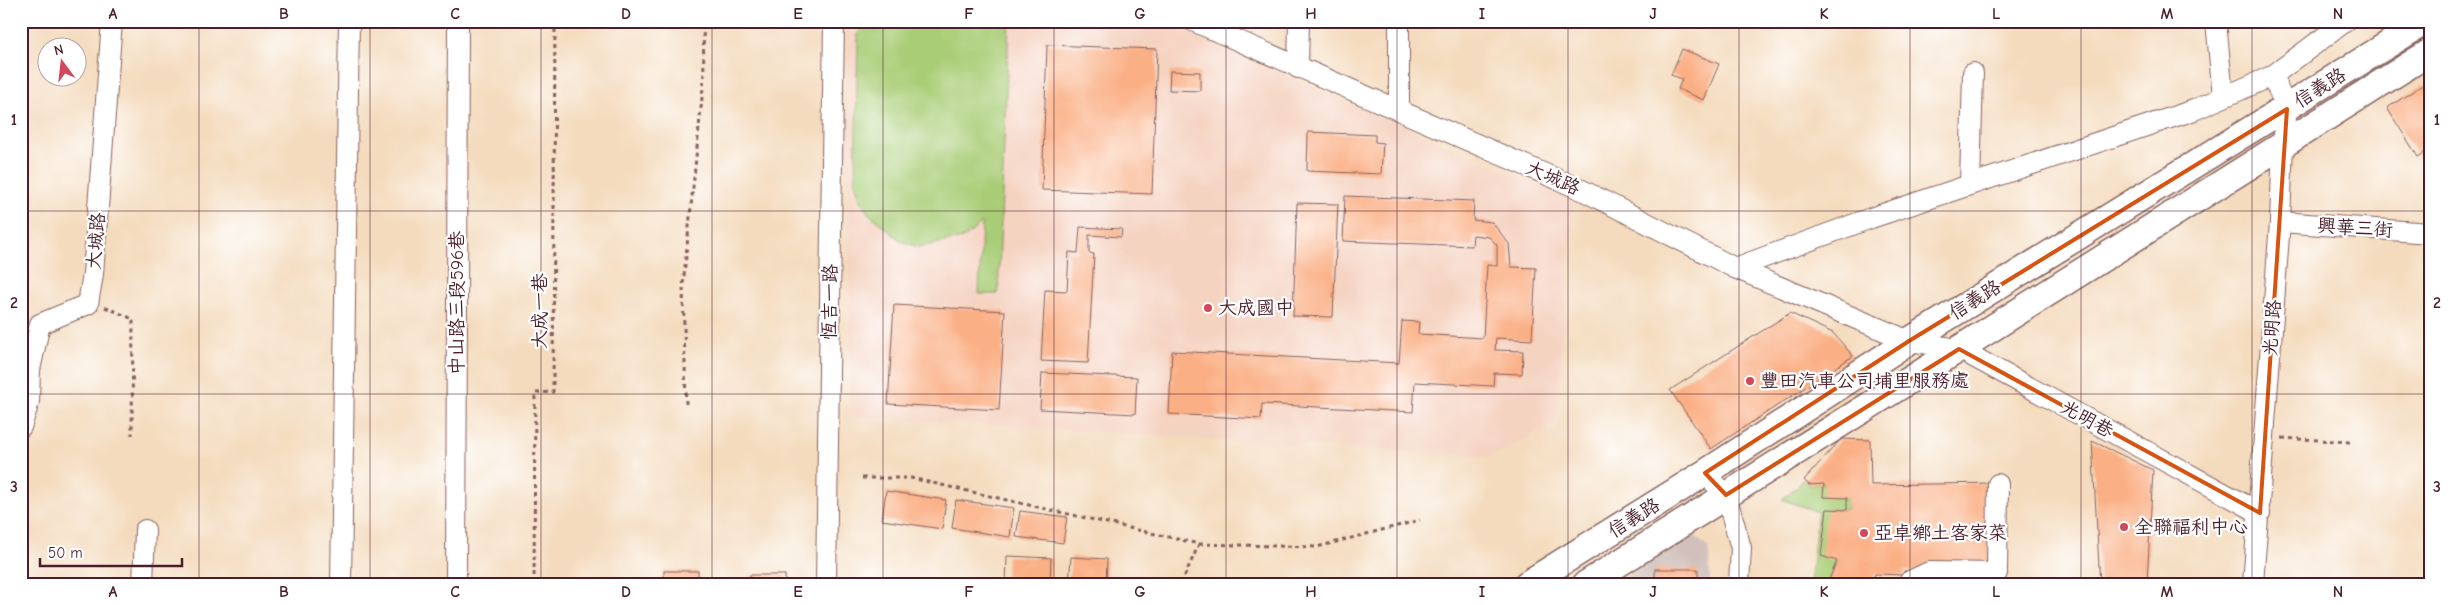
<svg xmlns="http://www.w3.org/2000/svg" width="2451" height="605" font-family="'Comic Neue','LXGW WenKai TC',sans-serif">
<rect width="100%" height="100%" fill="#fff"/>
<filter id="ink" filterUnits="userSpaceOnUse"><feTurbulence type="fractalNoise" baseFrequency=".02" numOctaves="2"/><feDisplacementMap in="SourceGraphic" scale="10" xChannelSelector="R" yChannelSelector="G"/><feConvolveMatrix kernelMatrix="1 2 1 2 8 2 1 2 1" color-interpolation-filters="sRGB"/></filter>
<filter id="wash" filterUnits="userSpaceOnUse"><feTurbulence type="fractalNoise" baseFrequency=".0096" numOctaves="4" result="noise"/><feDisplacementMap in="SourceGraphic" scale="20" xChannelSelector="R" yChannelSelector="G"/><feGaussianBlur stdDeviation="1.12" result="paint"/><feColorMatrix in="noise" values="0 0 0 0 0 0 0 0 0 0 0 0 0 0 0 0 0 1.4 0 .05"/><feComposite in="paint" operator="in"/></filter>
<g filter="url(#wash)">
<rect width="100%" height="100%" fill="#f4dbbe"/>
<path fill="#f5d3c1" d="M846,21H1164L1574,201L1556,423L1490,457L851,416Z"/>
<path fill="#d1c0bc" d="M1694,535L1709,549L1710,584H1614Z"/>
<g fill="#a9cd76" stroke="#7a7650">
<path d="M867,21H1009L998,294H979L982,223L964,238L918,247L901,241L868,213L859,196L855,182L858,33Z"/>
<path d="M1804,480L1809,485L1824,484L1847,498V510L1828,509L1837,561L1827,584H1810L1818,512L1782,499Z"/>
</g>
<g id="blocks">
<g fill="#faaf84">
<path d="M1047,45L1157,49L1152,194L1042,190Z"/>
<path d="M1682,49L1719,64L1704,100L1678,89L1682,79L1671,75Z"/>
<path d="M1170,71L1200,72V91L1169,90Z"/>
<path d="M2424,84L2430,92V149L2418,157L2387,108Z"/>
<path d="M1308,132L1375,135V142L1383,143L1381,174L1307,171Z"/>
<path d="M1345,196L1474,201L1473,220L1492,222L1509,244L1511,267L1536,268L1532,340L1496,338L1495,350L1523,351L1522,374L1494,373L1493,386L1415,382L1413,412L1262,404L1261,419L1169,414L1172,351L1399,363L1402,321L1419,322L1418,334L1483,338L1487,265L1497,266V245L1489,237L1473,235L1472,246L1343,241Z"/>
<path d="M1297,203L1338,204L1333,317L1293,316Z"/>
<path d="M1080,227L1122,229L1121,237L1089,235V253L1094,254L1088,363L1041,361L1045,290L1067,291L1069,252L1078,253Z"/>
<path d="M894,305L1005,311L999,410L888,404Z"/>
<path d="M1790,313L1833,333L1853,356L1711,449L1670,390Z"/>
<path d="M1042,373L1137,377L1135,414L1040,409Z"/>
<path d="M1841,439L1870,440L1871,485L1995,483L1997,571H1904V575L1875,574L1871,584H1827L1837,561L1821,556L1827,509L1847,510V498L1823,497L1824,484L1809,485L1804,480Z"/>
<path d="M2092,441L2153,470L2147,584H2100Z"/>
<path d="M886,491L946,500L942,529L882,520Z"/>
<path d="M956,500L1014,508L1010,537L952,528Z"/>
<path d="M1020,511L1067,517L1063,543L1016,537Z"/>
<path d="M1007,556L1051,558L1050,584H1006Z"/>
<path d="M1071,557L1107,559L1106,584H1069Z"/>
<rect x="1655" y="569" width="43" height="15"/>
<rect x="664" y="571" width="34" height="13"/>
<rect x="750" y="575" width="35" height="9"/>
</g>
</g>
</g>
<g filter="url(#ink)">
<use href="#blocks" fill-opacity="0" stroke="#86615e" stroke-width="1"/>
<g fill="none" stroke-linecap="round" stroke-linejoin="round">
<g stroke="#86615e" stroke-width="22">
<g id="minor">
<path d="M1193,21L1582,190L1735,268L1909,341L1959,349L2260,513"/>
<path d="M1399,21V109"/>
<path d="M2216,21L2223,97"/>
<path d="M1298,68L1299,21"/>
<path d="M1970,185L1973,73"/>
<path d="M2280,222L2430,233"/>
<path d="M1735,268L1871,218L2194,110L2272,76L2346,21"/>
<path d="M21,427L29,402L30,370L40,324L88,304L93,274L112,21"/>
<path d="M1705,473L1726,495L1741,548L1739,584"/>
<path d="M143,584L145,530"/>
<path d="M341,584L349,21"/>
<path d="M456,584L458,21"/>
<path d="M826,584L834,21"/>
<path d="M1910,584V581L1929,572L1997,573L1998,484"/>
<path d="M2253,584L2280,222L2283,143L2287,109L2272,76"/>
</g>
</g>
<g stroke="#86615e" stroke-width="29">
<g id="major">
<path d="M1527,584L1705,473L1909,341L2426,21"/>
<path d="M1586,584L2430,52"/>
</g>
</g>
<g stroke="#86615e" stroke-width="3" stroke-dasharray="4 4" stroke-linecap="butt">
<path d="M105,307L133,319L132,435"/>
<path d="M686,404L683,286L704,78L703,21"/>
<path d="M2282,438L2352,442"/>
<path d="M862,478H911L1199,544L1181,584"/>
<path d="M1199,544L1317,547L1420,520"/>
<path d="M534,584L535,393L553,392L555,22"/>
</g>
<use href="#minor" stroke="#fff" stroke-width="20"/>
<use href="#major" stroke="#fff" stroke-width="26"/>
</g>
</g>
<path fill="none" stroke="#d8530f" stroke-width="4" stroke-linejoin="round" d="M2287,109L2260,513L1959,349L1726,495L1705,473L1909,341Z"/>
<path fill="none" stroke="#4a1f2b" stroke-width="1" stroke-opacity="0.55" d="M199,21V584M370,21V584M541,21V584M712,21V584M883,21V584M1054,21V584M1226,21V584M1397,21V584M1568,21V584M1739,21V584M1910,21V584M2081,21V584M2252,21V584M21,211H2430M21,394H2430"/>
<g fill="#d1495b" stroke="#fff" stroke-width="2">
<circle cx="1208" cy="308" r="5"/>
<circle cx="1750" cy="381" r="5"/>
<circle cx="2124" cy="527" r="5"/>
<circle cx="1864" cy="533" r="5"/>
</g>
<g text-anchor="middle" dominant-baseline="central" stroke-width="4.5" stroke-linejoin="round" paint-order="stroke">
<g font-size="19" fill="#4a1f2b" stroke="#fff">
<text transform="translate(2320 88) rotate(-32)">信義路</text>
<text transform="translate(1553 178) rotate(24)">大城路</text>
<text transform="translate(2355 228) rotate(4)">興華三街</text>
<text transform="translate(96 241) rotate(-85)">大城路</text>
<text transform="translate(1975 300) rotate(-32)">信義路</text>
<text transform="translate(830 302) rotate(-89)">恆吉一路</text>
<text transform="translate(457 303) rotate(-90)">中山路三段596巷</text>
<text transform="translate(540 311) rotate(-90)">大成一巷</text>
<text transform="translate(2272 328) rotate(-86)">光明路</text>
<text transform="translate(2087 419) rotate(29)">光明巷</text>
<text transform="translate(1634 518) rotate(-32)">信義路</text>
</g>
<g font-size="19" fill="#4a1f2b" stroke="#fff" text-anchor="start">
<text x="1218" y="308">大成國中</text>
<text x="1760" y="381">豐田汽車公司埔里服務處</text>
<text x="2134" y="527">全聯福利中心</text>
<text x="1874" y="533">亞卓鄉土客家菜</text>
</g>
</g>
<rect width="2451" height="605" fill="none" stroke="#fff" stroke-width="55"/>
<g transform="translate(62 62) rotate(345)"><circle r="24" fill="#ffffff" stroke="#b7a5aa"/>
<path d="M0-4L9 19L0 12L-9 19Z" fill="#d1495b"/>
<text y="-8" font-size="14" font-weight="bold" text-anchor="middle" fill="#4a1f2b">N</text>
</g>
<path d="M40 558v8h142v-8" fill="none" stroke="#4a1f2b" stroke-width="2.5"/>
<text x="48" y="558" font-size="15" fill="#4a1f2b" stroke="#ffffff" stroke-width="4" paint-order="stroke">50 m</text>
<rect x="28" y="28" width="2396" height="550" fill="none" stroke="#4a1f2b" stroke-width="2"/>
<g font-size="16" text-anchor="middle" font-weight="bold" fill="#4a1f2b">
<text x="113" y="19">A</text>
<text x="284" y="19">B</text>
<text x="455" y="19">C</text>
<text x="626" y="19">D</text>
<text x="798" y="19">E</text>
<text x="969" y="19">F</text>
<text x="1140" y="19">G</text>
<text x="1311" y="19">H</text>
<text x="1482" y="19">I</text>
<text x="1653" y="19">J</text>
<text x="1824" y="19">K</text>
<text x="1996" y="19">L</text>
<text x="2167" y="19">M</text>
<text x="2338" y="19">N</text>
<text x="14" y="125">1</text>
<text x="2437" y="125">1</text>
<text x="14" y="308">2</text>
<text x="2437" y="308">2</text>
<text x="14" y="492">3</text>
<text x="2437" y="492">3</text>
<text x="113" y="597">A</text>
<text x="284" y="597">B</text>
<text x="455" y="597">C</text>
<text x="626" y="597">D</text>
<text x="798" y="597">E</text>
<text x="969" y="597">F</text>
<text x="1140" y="597">G</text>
<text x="1311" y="597">H</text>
<text x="1482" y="597">I</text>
<text x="1653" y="597">J</text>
<text x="1824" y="597">K</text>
<text x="1996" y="597">L</text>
<text x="2167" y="597">M</text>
<text x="2338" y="597">N</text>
</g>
</svg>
